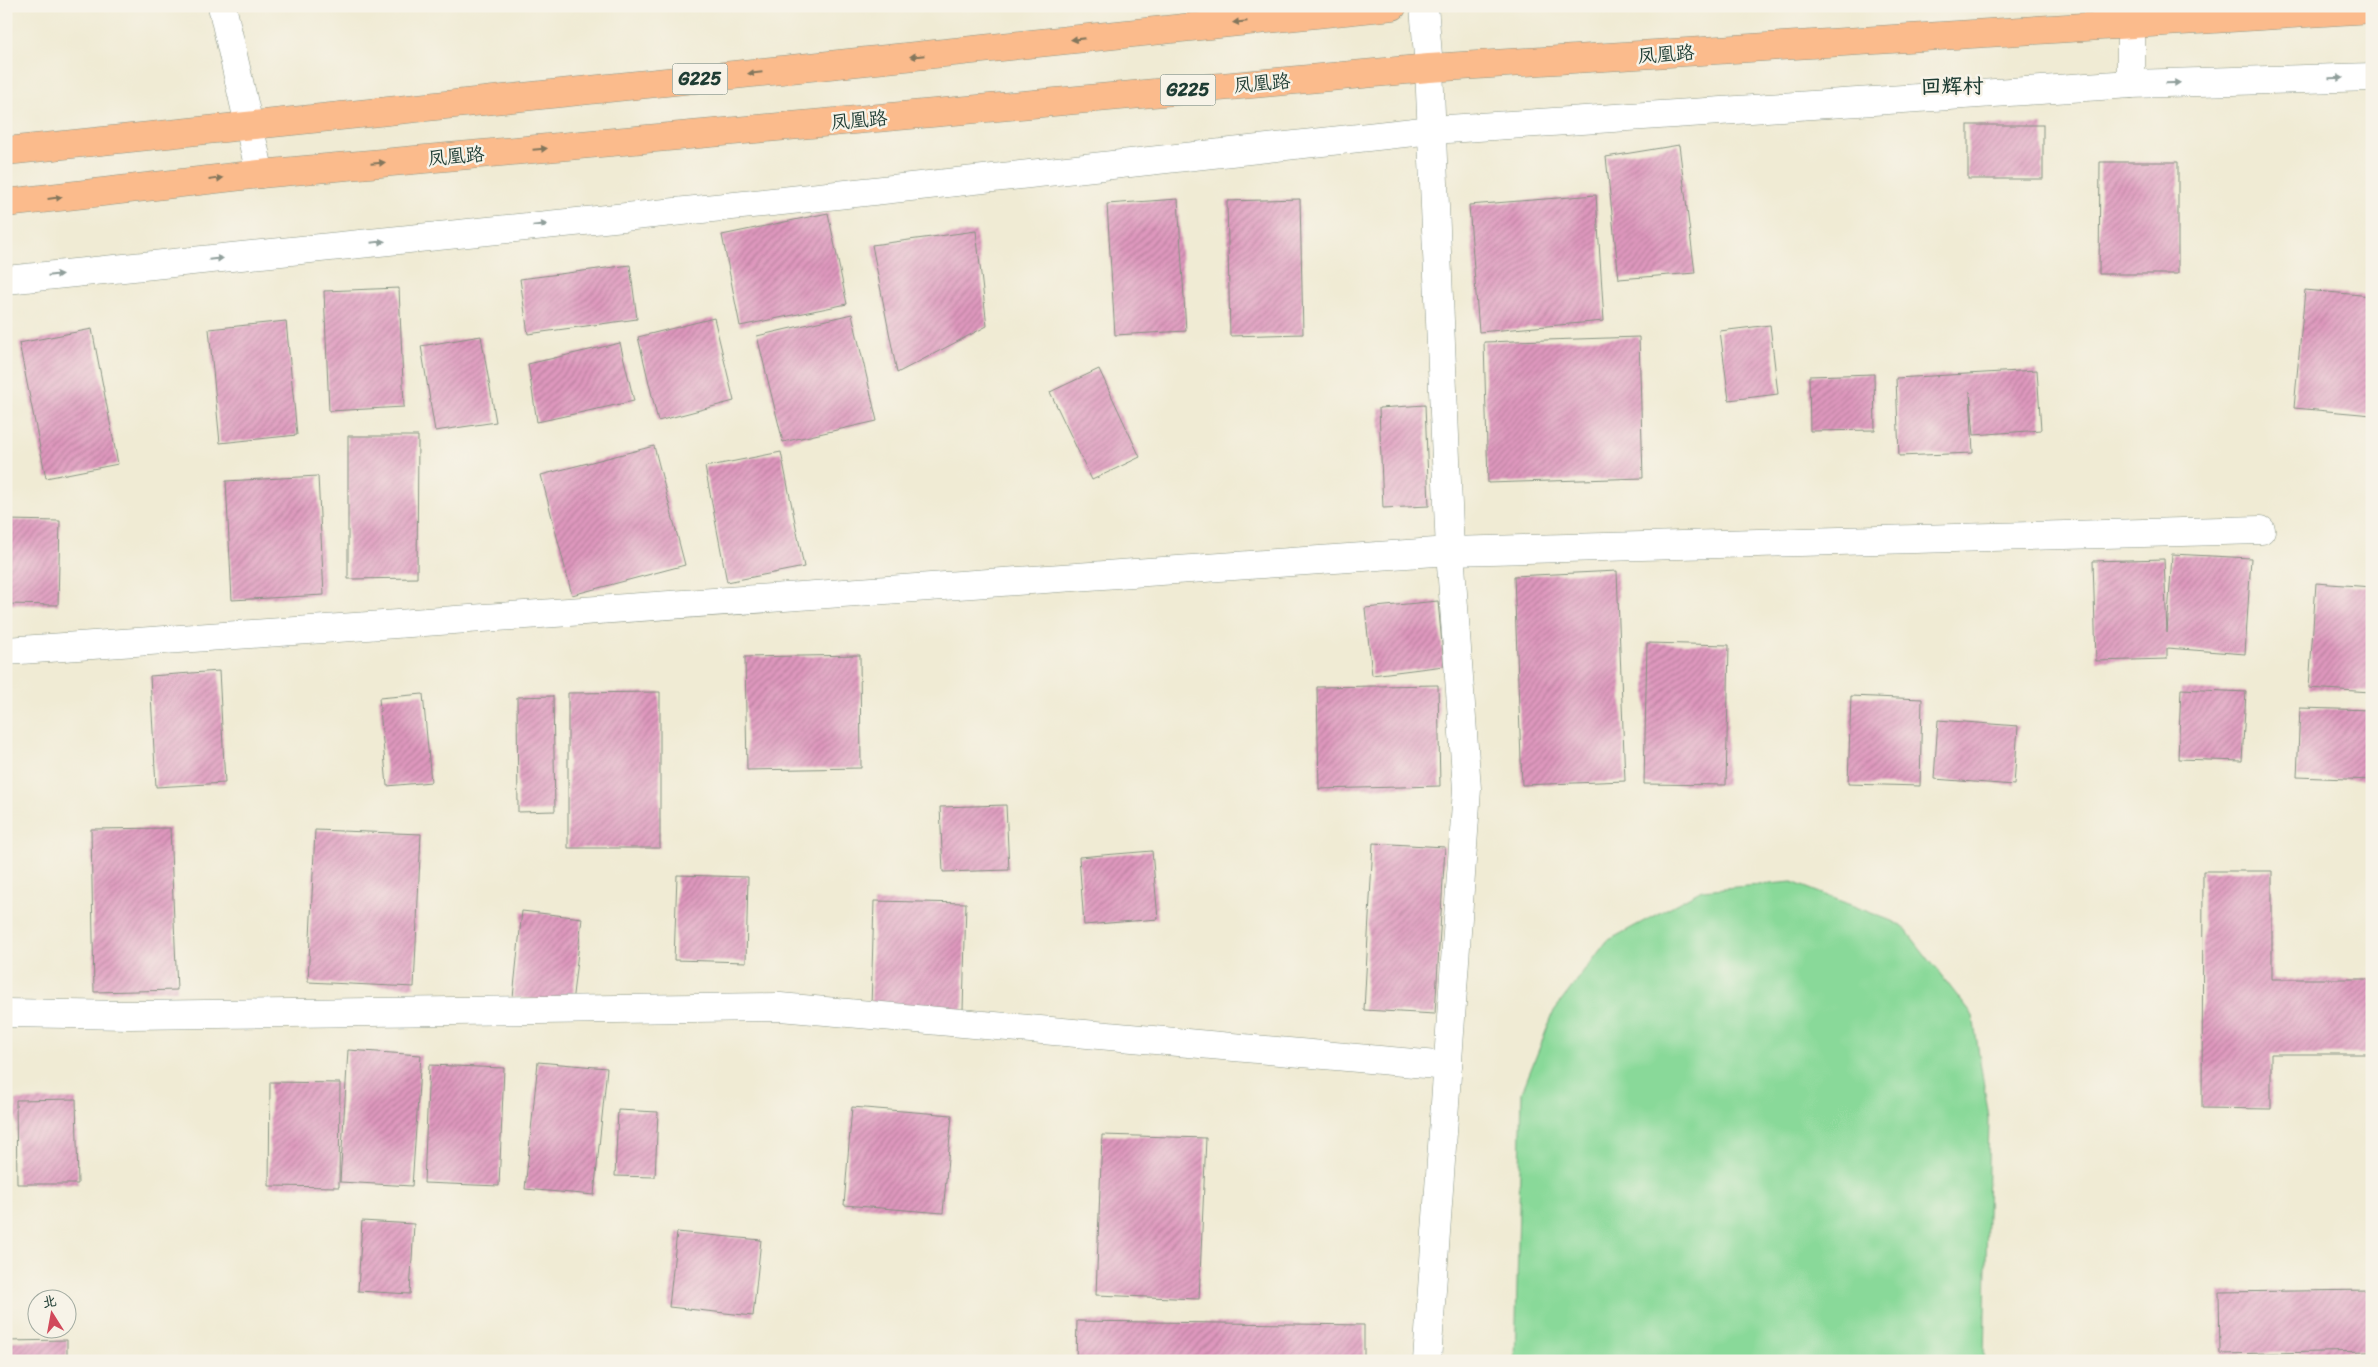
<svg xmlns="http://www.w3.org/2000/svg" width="2378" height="1367" font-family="Sriracha,'LXGW WenKai TC',sans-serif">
<defs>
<pattern id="building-hatch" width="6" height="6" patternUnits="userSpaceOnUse" patternTransform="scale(1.25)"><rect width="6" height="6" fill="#df98be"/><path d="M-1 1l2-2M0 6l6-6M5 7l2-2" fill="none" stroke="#b47d9b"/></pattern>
</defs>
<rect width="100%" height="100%" fill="#f7f3e8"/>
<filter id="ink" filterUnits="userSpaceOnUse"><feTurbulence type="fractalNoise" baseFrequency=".02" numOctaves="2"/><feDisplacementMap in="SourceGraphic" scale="10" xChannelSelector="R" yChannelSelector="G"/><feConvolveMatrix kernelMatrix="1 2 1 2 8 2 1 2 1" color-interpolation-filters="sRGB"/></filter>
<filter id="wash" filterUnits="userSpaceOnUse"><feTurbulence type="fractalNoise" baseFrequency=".0096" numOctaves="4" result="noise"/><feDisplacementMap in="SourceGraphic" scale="20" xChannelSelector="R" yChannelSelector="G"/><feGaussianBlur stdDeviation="1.12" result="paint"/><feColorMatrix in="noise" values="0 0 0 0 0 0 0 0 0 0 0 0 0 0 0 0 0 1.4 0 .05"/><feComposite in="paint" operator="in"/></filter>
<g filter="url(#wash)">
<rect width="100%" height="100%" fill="#f0ebd4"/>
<path fill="#89d999" stroke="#548b66" d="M1792,882L1902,925L1973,1016L1989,1118L1984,1361H1515L1522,1092L1554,1011L1607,941L1702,890Z"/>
<g id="blocks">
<g fill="url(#building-hatch)">
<rect x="1968" y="125" width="75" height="54"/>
<path d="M1679,145L1695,273L1619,279L1606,157Z"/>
<path d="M2100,162H2178V274H2099Z"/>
<path d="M1596,195L1604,321L1479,332L1469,205Z"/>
<path d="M1178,199L1186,331L1115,335L1107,204Z"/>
<path d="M1300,199L1303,334L1230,336L1227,201Z"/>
<path d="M828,213L847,304L740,326L722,235Z"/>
<path d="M976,231L987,326L897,373L872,245Z"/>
<path d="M630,265L637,319L528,334L520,279Z"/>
<path d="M399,288L404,407L329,411L324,291Z"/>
<path d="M2305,290L2372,296V415L2294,408Z"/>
<path d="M852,314L877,421L783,442L757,336Z"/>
<path d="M714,318L734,401L658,421L638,337Z"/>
<path d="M286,321L297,435L220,443L209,329Z"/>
<path d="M1770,325L1778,394L1729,400L1720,331Z"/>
<path d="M92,329L118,464L46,478L19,343Z"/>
<path d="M481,336L496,422L435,431L421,346Z"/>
<path d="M1639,337L1643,478L1488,483L1484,342Z"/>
<path d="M620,343L634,401L537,422L528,364Z"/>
<path d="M1099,369L1140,457L1092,480L1050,392Z"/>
<path d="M2037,370L2041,430L1974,435L1970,391L1973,453L1899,456L1896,378Z"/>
<path d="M1874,374L1875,430L1810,431L1809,376Z"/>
<path d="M1425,405L1429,506L1383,508L1379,408Z"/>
<path d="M348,436H418L417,578L348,579Z"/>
<path d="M654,446L685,565L572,595L541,475Z"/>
<path d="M781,452L804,567L727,582L705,467Z"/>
<path d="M318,476L324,595L232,600L226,481Z"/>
<path d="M6,520L60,521L58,605L6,604Z"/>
<path d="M2172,554L2251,558L2245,654L2167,648V659L2096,661L2093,561L2164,559L2167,633Z"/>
<path d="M1617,571L1625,781L1522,785L1514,576Z"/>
<path d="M2316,583L2372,587L2371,692L2309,688Z"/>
<path d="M1438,601L1444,666L1372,675L1365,608Z"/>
<path d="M1647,643L1729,645L1726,785L1644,784Z"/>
<path d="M860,655L861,768L747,770L745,657Z"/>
<path d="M219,671L225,783L156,787L150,676Z"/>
<path d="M1438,685L1440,786L1319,789L1317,687Z"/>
<path d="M2181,689L2246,692L2242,761L2178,759Z"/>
<path d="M660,692V848H568V693Z"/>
<path d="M423,694L431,782L387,786L379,698Z"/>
<path d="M553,696L555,811L518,812L517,697Z"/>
<path d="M1851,696L1922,699L1920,786L1848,784Z"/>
<path d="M2300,708L2372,710V780L2297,777Z"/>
<path d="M1938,720L2018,726L2014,785L1934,779Z"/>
<path d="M1006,805L1009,870L943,872L940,807Z"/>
<path d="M170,828L177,990L94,992L91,829Z"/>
<path d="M315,830L421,834L414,987L308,982Z"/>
<path d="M1373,843L1445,847L1435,1014L1364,1010Z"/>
<path d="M1152,851L1158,919L1084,925L1079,857Z"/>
<path d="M2203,871H2272V979H2372V1054H2271V1109L2202,1108Z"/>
<path d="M677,875L748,877L746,962L674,960Z"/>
<path d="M874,901L966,903L963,1010L871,1008Z"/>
<path d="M522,911L582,918L572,1003L513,997Z"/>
<path d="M348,1050L421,1055L412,1186L340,1182Z"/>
<path d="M538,1062L607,1068L594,1195L525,1189Z"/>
<path d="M429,1065L504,1068L499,1186L424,1183Z"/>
<path d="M270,1082L340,1083L339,1187L269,1186Z"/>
<path d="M76,1099L78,1184H17L16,1100Z"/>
<path d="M852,1107L952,1115L943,1213L844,1205Z"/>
<path d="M618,1110L658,1112L655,1177L615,1176Z"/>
<path d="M1102,1135L1206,1138L1199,1299L1096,1295Z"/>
<path d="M362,1221L414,1224L410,1294L358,1291Z"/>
<path d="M677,1232L761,1240L753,1316L669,1307Z"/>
<path d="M2372,1290V1351L2220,1354L2219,1292Z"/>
<path d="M1077,1321L1364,1325V1361H1076Z"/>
<path d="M67,1340V1361H6V1341Z"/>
</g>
</g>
</g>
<g filter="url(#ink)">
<use href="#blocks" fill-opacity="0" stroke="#889484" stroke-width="1"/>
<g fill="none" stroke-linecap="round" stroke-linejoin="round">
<g stroke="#889484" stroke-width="29">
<g id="street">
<path d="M222,6L260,174"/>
<path d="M1424,6L1429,68L1450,551L1467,789L1427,1361"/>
<path d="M2131,25V84L2372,77"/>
<path d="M6,280L782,201L1432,130L2131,84"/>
<path d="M6,651L1450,551L2261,530"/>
<path d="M6,1013L130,1015L780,1007L1448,1066"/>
</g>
</g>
<g stroke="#889484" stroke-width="29">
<g id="highway">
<path d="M6,151L1393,6"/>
<path d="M6,203L260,174L1429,68L2372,9"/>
</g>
</g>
<use href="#street" stroke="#fff" stroke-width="28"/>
<use href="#highway" stroke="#fbbb8c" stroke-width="28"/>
</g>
<defs><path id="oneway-solid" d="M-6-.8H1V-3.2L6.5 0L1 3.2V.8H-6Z" transform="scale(1.25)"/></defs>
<g fill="#82765c">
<use href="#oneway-solid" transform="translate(1240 22) rotate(174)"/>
<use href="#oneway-solid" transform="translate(1078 39) rotate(174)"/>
<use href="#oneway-solid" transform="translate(917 56) rotate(174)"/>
<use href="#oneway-solid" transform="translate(755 73) rotate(174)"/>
<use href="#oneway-solid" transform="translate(540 149) rotate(-5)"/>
<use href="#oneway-solid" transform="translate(378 163) rotate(-5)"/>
<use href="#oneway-solid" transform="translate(216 179) rotate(-7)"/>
<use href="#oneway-solid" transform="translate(55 198) rotate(-7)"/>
</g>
<g fill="#8f9e9a">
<use href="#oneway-solid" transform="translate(2336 78) rotate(-1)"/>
<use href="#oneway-solid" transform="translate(2173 83) rotate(-2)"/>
<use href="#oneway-solid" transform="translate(540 225) rotate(-6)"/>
<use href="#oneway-solid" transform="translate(378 242) rotate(-6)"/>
<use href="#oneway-solid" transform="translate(216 259) rotate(-6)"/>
<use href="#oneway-solid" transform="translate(55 275) rotate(-6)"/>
</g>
</g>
<g text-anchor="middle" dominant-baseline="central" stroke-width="5" stroke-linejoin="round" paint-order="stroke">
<g fill="#f7f3e8" stroke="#60746a" stroke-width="1">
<rect x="672.5" y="63.5" width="55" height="31" rx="4"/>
<rect x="1160.5" y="74.5" width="55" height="31" rx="4"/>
</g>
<g font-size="18" font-weight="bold" fill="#1f3d34">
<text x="700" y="79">G225</text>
<text x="1188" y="90">G225</text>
</g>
<g font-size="19" fill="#1f3d34" stroke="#f7f3e8">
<text transform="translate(1666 54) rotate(-4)">凤凰路</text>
<text transform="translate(1262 83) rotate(-5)">凤凰路</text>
<text transform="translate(859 120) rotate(-5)">凤凰路</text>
<text transform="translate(456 156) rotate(-5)">凤凰路</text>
</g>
<g font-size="21" font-weight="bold" fill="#1f3d34" stroke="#f7f3e8">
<text x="1952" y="86">回辉村</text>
</g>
</g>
<rect width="2378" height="1367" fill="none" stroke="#f7f3e8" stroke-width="25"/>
<g transform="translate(52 1314) rotate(349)"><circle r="24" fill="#f7f3e8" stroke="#a1aaa0"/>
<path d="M0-4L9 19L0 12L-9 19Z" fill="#d1495b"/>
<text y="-8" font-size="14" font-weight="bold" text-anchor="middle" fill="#1f3d34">北</text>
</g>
</svg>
